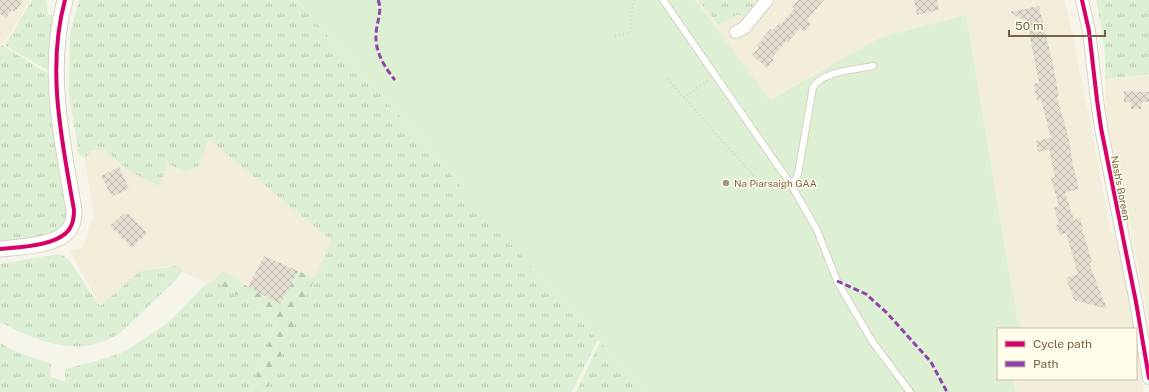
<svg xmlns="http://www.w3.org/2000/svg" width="1149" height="392" font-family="'Public Sans',sans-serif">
<defs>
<pattern id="grass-tufts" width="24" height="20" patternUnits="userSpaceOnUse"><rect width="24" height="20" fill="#ddf0d4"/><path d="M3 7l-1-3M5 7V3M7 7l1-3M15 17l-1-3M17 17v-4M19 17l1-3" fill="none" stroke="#b8c6ae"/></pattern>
<pattern id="forest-firs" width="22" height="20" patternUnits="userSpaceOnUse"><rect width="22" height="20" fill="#ddf0d4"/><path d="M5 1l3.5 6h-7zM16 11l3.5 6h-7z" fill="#b8c6ae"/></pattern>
<pattern id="building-cross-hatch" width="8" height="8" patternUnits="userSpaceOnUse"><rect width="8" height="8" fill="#e4ded1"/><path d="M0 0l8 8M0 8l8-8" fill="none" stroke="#bdb8ac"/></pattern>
</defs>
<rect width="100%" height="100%" fill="#f7f5ea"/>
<g fill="#f2eeda">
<path d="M0,0H30L3,44L0,42Z"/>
<path d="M695,0H1065L1091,125L1107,213L1108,226L1115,237L1144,363L1141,372L1144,392H1016L1013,379H1136V329H1020L1007,261L879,38L769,100Z"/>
<path d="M1149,74V327L1144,295L1106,118L1105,79Z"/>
<path d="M208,139L332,241L315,278L298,271L280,304L248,287L223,270L214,281L207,283L169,266L140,271L100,306L70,251L82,248L94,217L85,158L91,151L105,150L130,172L168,164L186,172Z"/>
</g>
<g fill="url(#grass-tufts)">
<path d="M32,0H46L48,15H52L53,27L50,72L5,45Z"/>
<path d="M79,0H296L447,169L469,197L598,340L572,392H265L298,313L332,241L208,139L199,166L186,172L168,164L159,186L130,172L105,150L91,151L85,158L79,156L69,94L70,33Z"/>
<path d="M699,0H750L756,5L744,18L738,14L719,26Z"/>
<path d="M1096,0H1149V74L1105,79C1107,53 1101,26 1096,0Z"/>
<path d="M0,44L49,74L50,106L67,213L64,226L59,230L46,235L0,242Z"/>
<path d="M58,254L64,256L70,261L86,286L100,306L140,271L177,266L180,267L182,271L178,278C164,291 150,305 136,318C131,322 126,328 121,332C81,360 38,342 0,322V264Z"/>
<path d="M214,281L277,318L251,392H0V343L12,350L51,364L50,376L65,382V369L93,362L121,353L146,338L171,320L207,283Z"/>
<path d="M600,342L645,392H576Z"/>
</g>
<path fill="url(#forest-firs)" d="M223,270L248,287L280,304L298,271L315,278L265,392H251L277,318L214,281Z"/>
<path fill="#ddf0d4" d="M296,0H695L770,100L879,38L966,15L1007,261L1020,329H998V379H1013L1016,392H645L468,197L447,169Z"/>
<g fill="url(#building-cross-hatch)">
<path d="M0,0H23L15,12L12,10L6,18L0,14Z"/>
<path d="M798,0H824L807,20L811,24L804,32L800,28L788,43L786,41L772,58L774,60L767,68L752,55L759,47L757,45L770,29L773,30L780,22L781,24L794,9L792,7Z"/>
<path d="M914,0H937L939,10L917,15Z"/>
<path d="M1039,6L1053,65L1059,96L1057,97L1069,139L1073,165L1079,189L1065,193L1074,220L1080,218L1083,228H1082L1092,262L1089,263L1107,309L1074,300L1066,278L1078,274L1066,233L1060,235L1056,225L1059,224L1054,208L1059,206L1051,178L1055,177L1049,149L1038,152L1036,141L1051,138L1041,100L1037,101L1034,84L1039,83L1031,42L1027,22L1010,12Z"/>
<path d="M1124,91L1149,92V102H1142L1141,109H1131V102H1124Z"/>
<path d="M119,167L129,188L112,197L101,176Z"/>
<path d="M124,213L126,215L128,213L147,233L132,248L110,226Z"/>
<path d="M264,256L298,271L280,304L248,287Z"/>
</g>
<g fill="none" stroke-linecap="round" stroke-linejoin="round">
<g stroke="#d6d2c8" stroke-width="8">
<g id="service">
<path d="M663,0L790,183L817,230L837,281L872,341L910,392"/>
<path d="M790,183L795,180L798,174L813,87C824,71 854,70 873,66"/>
</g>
</g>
<g stroke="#d6d2c8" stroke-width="14">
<g id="minor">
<path d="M1082,0L1089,31L1097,100L1101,128L1136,302L1149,378"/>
<path d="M736,32L744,28L767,0"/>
</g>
</g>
<g stroke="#d6d2c8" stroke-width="17">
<path id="tertiary" d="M0,249C19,247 60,246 70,228C74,222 74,216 74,210C62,141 46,69 65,0"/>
</g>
<g stroke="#dad5cd" stroke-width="2.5" stroke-dasharray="1 3" stroke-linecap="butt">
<path d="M615,36L630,33L633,2L635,0"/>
<path d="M668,79L758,181"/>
<path d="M684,98L708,80"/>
</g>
<use href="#service" stroke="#fefefc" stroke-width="6"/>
<use href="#minor" stroke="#fefefc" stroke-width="12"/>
<use href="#tertiary" stroke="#fefefc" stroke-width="15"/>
<g stroke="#8e44ad" stroke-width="3" stroke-dasharray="6 3" stroke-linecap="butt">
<path d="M378,0C383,10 376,24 376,35C375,52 385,68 395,80"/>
<path d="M837,281L866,294L887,313L931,362L947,392"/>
</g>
<g stroke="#fffcea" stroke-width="6">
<g id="cycleway">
<path d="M1082,0L1089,31L1097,100L1101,128L1136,302L1149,378"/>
<path d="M0,249C19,247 60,246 70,228C74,222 74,216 74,210C62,141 46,69 65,0"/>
</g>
</g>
<use href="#cycleway" stroke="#d6006c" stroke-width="4"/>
</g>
<circle fill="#a39781" stroke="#fffcea" stroke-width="1.5" cx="726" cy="183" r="4"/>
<g text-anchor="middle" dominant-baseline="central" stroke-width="3" stroke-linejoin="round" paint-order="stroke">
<g font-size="10" fill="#766449" stroke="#fffcea" text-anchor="start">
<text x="734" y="183">Na Piarsaigh GAA</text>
</g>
<g font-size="10" fill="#766449" stroke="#fffcea">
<text transform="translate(1121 188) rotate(79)">Nash's Boreen</text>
</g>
</g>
<rect x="997" y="328" width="140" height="52" fill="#fffcea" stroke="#c8bfaa"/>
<rect x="1005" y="341" width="20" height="6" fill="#d6006c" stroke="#c8bfaa"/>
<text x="1033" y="348" font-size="12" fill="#766449">Cycle path</text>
<rect x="1005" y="361" width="20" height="6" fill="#8e44ad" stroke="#c8bfaa"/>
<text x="1033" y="368" font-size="12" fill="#766449">Path</text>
<path d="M1009 30v6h96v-6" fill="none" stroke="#766449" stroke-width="2"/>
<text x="1015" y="30" font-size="12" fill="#766449" stroke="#fffcea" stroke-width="3" paint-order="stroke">50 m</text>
</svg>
